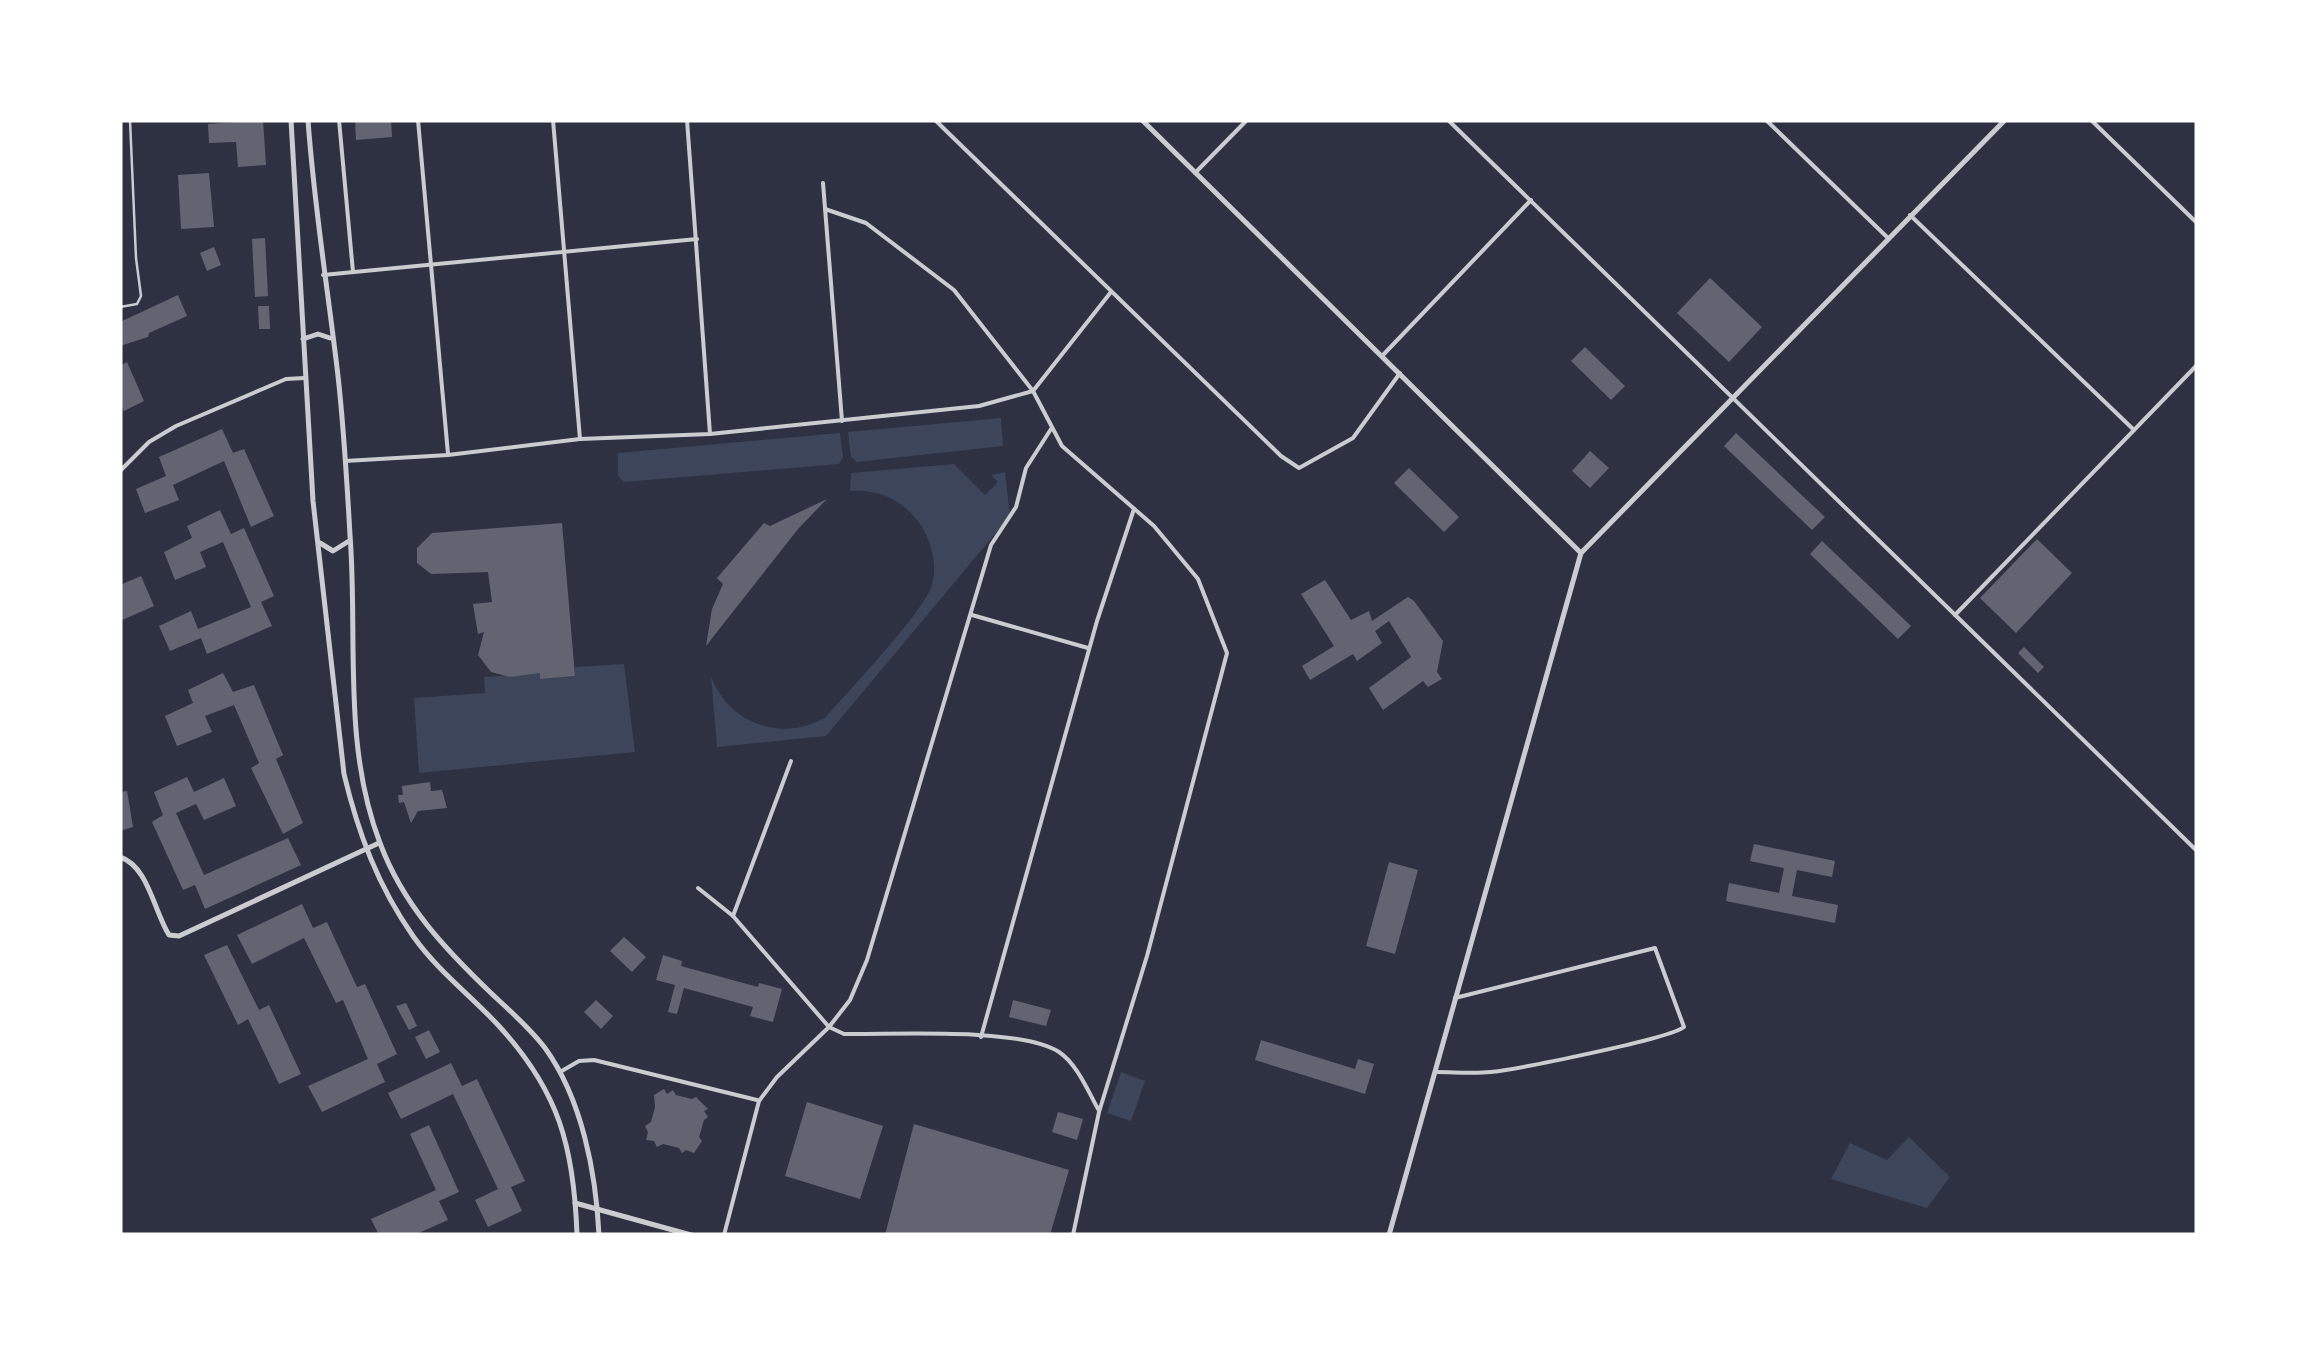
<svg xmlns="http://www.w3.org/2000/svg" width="2317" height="1355" font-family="'Crimson Pro',serif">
<rect width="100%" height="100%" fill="#2d3142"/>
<g fill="#3c4559">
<path d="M1001,418L1003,446L857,462L851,457L848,432Z"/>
<path d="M840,433L843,457L839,464L624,482L618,476V453Z"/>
<path d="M954,464L985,495L998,482L991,475L1005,472L1010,516L826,736L717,747L711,676C728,724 783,743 826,717C849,690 923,613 932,585C938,564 931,538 917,520C901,499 877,489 850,491L851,473Z"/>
<path d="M624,664L635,752L419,773L414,698L485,693L484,677L540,673L541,679L575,676V667Z"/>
<path d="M1121,1072L1145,1081L1131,1121L1107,1113Z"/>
<path d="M1909,1137L1950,1177L1927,1208L1831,1179L1850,1143L1887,1160Z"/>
</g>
<g fill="#626471">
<path d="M263,120L266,165L238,167L236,142L209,143L208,124Z"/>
<path d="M355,120H391L392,137L356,140Z"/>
<path d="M209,173L214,227L181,229L178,175Z"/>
<path d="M265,238L268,296L255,297L252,239Z"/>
<path d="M214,247L221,265L207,271L200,253Z"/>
<path d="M1710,278L1762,327L1729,362L1677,313Z"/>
<path d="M178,295L187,316L149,333L148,337L120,346V322Z"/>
<path d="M258,306H269L270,329H259Z"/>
<path d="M1585,347L1625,386L1611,400L1571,361Z"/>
<path d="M127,362L144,401L124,411L120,402V366Z"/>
<path d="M222,429L233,453L244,449L274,516L251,527L224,461L173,485L179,500L145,513L136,489L166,476L159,457Z"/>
<path d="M1736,433L1825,517L1812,530L1724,446Z"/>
<path d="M1590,451L1609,468L1590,488L1572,471Z"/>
<path d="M1409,468L1459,517L1444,532L1394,483Z"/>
<path d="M827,499L798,529L706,646L712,609L723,584L717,578L764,523L770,526Z"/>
<path d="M220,510L231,534L244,528L274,596L261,602L272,626L207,654L201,638L170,651L159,626L191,611L198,629L251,607L223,542L200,552L206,567L175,580L164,552L192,538L187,526Z"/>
<path d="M562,523L575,676L540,679V673L510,677L491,672L478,655L484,632L478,634L473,604L492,602L488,572L431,574L417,563V548L432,533Z"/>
<path d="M2037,539L2072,573L2016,633L1980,598Z"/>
<path d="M1822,541L1911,626L1898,639L1810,554Z"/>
<path d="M141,576L154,606L120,621V585Z"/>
<path d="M1325,580L1351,620L1369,611L1372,621L1408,597L1414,601L1443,641L1437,672L1442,679L1428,687L1423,681L1383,710L1369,688L1411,657L1389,621L1375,631L1382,643L1357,661L1353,654L1310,680L1302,666L1334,646L1301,594Z"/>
<path d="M2024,647L2044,667L2038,673L2018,653Z"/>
<path d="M223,673L233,692L254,685L283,755L276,759L303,823L283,834L251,768L259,763L234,705L205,716L212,732L177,746L165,716L193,703L188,690Z"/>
<path d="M187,777L194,792L224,778L236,806L204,820L196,804L176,813L204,875L288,838L301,865L205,909L195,885L183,890L152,822L163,815L154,792Z"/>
<path d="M430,782L431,791L442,790L447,808L418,811L411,823L404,802L399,803L398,795H403L402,786Z"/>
<path d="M127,791L133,827L120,831V792Z"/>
<path d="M1754,844L1835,861L1832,877L1797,870L1792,896L1838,905L1835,923L1726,901L1729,883L1779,893L1784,868L1750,861Z"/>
<path d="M1389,862L1418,870L1395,954L1366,946Z"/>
<path d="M302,904L313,928L327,922L357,987L365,984L397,1054L377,1064L385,1082L322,1112L308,1086L368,1059L343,1000L336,1003L304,938L252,964L237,935Z"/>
<path d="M624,937L646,957L632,972L610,951Z"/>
<path d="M227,945L259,1010L269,1005L301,1074L279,1084L248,1019L238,1025L204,955Z"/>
<path d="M663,955L682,961L681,966L758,987L759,983L782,989L773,1022L750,1016L753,1007L684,988L677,1014L668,1012L675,985L656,980Z"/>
<path d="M596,1000L613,1016L601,1029L584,1012Z"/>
<path d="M1013,1000L1051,1010L1046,1026L1009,1017Z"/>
<path d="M406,1003L417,1026L409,1030L396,1006Z"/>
<path d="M429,1030L440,1052L426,1059L415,1037Z"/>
<path d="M1261,1040L1355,1069L1358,1059L1374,1064L1365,1094L1255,1060Z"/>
<path d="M451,1063L462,1086L477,1079L525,1181L511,1187L522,1211L488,1227L475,1200L498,1189L453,1094L401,1119L388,1093Z"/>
<path d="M664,1089L667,1094L673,1090L676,1095L692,1099L696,1097L708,1109L704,1111L708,1117L704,1120L699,1137L702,1141L694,1153L686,1150L682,1153L679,1148L663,1144L657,1147L654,1141L646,1140L648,1132L645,1126L651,1122L655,1107L654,1095Z"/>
<path d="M807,1102L883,1126L860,1199L785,1176Z"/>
<path d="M1058,1112L1083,1119L1077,1140L1052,1132Z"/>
<path d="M914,1124L1069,1170L1050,1235H885Z"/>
<path d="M429,1125L459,1192L439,1201L448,1220L414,1235H379L371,1219L436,1190L410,1134Z"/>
</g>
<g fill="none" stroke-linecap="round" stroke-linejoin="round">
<path stroke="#caccd0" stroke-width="2.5" d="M120,307L137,304L141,296L136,258L130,120"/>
<g stroke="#caccd0" stroke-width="4">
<path d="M339,120L353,272"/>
<path d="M418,120L448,454"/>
<path d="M553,120L580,439"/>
<path d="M687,120L710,434"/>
<path d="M935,120L1281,456L1299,468L1353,438L1400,373"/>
<path d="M1448,120L2197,851"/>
<path d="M1766,120L1888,238"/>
<path d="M2091,120L2197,223"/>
<path d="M1195,173L1247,120"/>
<path d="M823,183L842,421"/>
<path d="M825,209L866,223L954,290L1033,391L1062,446L1154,526L1198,579L1227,653L1147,956L1099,1112L1073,1235"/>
<path d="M1910,215L2134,430"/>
<path d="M323,275L697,239"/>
<path d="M1383,355L1531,200"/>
<path d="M345,461L448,455L580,439L710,434L979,406L1033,391L1111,292"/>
<path d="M120,471L149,442L176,426L286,379L304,378"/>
<path d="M972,615L1088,648"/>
<path d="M1955,615L2197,365"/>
<path d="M698,888L733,916L829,1027L844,1034C893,1035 1021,1027 1059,1052C1077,1064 1088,1091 1098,1109"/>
<path d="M733,916L791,761"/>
<path d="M981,1037L1097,621L1134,509"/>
<path d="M560,1072L579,1061L594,1060L757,1100"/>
<path d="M1436,1072C1454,1072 1473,1074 1491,1072C1518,1069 1669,1039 1684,1027L1655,948L1455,998"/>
<path d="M724,1235L759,1101L777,1077L829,1027L850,1000L867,960L991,545L1016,507L1026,468L1051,429"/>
</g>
<g stroke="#caccd0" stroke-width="5">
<path d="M291,120L313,501L344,774C358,833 378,886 413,936C437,970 470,995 498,1025C559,1091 574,1147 577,1235"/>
<path d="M308,120C314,206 328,290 338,376C344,429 347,482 350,535C358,638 342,744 380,843C403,905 445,949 492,994C510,1011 530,1028 545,1048C582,1099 596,1173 599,1235"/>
<path d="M1142,120L1581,553"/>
<path d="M303,339L318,334L330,338"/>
<path d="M320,543L333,551L349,541"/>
<path d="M120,857C148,866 154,911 169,935L179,936L379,843"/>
<path d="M575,1203L691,1235"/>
<path d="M1389,1235L1581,553L2005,120"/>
</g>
</g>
<rect width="2317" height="1355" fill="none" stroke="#ffffff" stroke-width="245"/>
</svg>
